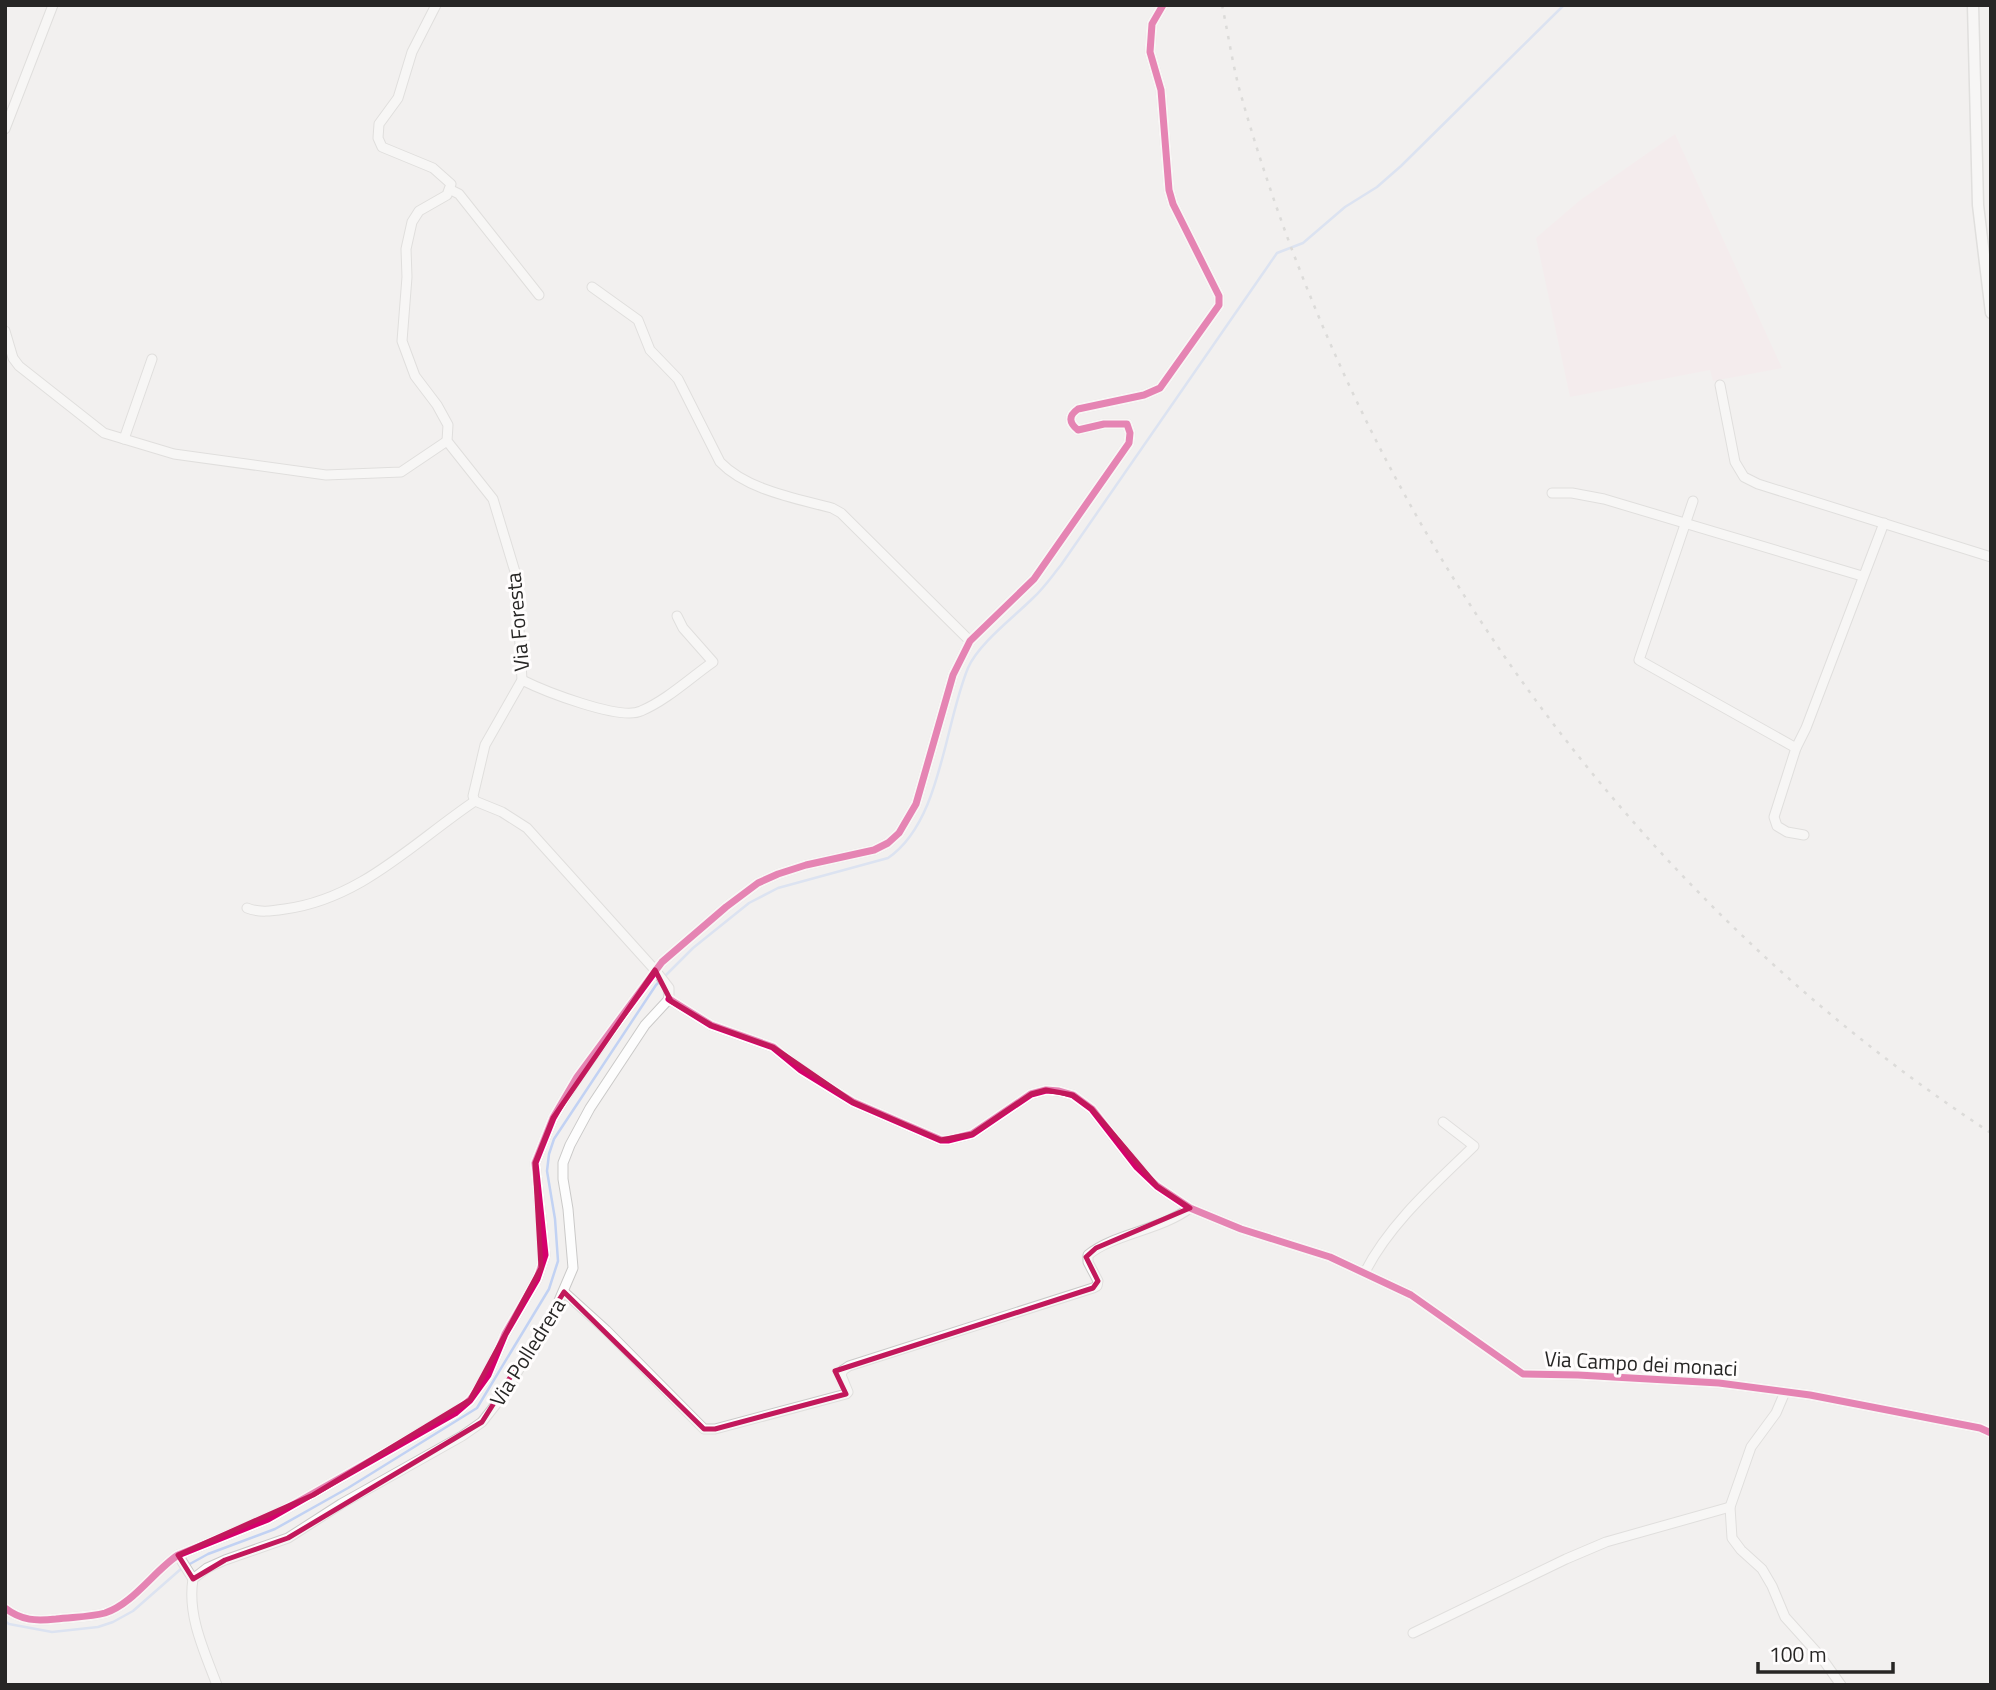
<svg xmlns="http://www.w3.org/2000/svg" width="1996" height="1690" font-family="'Titillium Web',sans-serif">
<rect width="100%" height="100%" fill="#f2f0ef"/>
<path fill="#f5e7ec" d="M1675,134L1782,368L1713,381L1710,370L1570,397L1536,238L1579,201Z"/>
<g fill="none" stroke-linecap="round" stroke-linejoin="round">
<g stroke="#c2d2f3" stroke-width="2.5">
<path d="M188,1565L208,1554L275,1529L348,1488L477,1408L549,1289L558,1261L555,1219L547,1171L549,1154L554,1139L656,985L693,948L749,903L778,888L888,858C941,822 944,726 968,668C978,644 1014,617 1033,598C1044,588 1052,576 1061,565L1277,253L1303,243L1345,207L1377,187L1401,166L1564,5"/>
<path d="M5,1621L9,1624L52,1632L98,1627L113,1622L133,1611L182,1568"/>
</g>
<g stroke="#cac9c8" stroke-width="11">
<g id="minor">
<path d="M436,5L412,52L398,98L379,124L378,138L382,147L433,168L451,184L447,195L419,211L412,222L406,249L407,277L402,341L415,376L437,405L448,425L447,441L493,499L516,575L522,680L485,745L473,796L475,801L502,812L527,828L655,970L669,988V999"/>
<path d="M5,129L53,5"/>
<path d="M451,190L459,194L539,295"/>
<path d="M592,287L638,320L650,350L678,379L720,462C747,490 795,498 832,508L841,513L970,641"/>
<path d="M5,331L13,358L19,366L104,433L174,454L326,475L401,472L447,441"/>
<path d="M1720,385L1735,462L1744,477L1758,484L1991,557"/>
<path d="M124,439L152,359"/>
<path d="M1552,493H1572L1604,499L1862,576"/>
<path d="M1693,501L1639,660L1796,748"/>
<path d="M522,680C544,691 620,721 641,711C667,700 690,678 713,662L683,628L677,616"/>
<path d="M1804,835L1787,832L1777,826L1774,817L1796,748L1806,728L1884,523"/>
<path d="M247,908C259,913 272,911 285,909C361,899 414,842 475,801"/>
<path d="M669,999L711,1025L773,1047L801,1070L853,1102L941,1140H948L972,1134L1031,1094L1046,1090L1059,1091L1073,1095L1092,1109L1137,1167L1157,1186L1190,1208L1241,1229L1330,1257L1411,1295L1523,1374L1578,1375L1719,1383L1810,1395L1980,1428L1991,1433"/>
<path d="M1365,1272C1390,1223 1435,1184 1474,1146L1443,1122"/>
<path d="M564,1292L606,1330L704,1429H715L846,1394L848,1392L841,1375L843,1370L849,1366L1093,1288L1097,1286L1098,1281L1088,1262V1255C1113,1234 1161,1230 1190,1208"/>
<path d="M1785,1392L1776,1413L1751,1447L1730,1507L1732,1538L1741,1550L1762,1569L1772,1586L1785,1617L1821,1657L1841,1685"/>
<path d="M178,1555L193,1579"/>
<path d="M5,1608C22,1621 36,1621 56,1619C72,1617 91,1617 105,1613C133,1604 154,1571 178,1555L268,1519L455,1413L470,1400L488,1375L505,1334L537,1279L545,1255L535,1163L553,1118L577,1077L662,962L726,907L758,883L778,874L806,865L874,850L888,843L899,833L916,804L953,675L970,641L1034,579L1129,443L1130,433L1127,424H1104L1078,430C1069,423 1068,416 1078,409L1144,395L1160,388L1219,305V296L1173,204L1169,190L1161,90L1150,52L1152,24L1163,5"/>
<path d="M1413,1633L1566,1559L1606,1542L1730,1507"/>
<path d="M217,1685C204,1651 187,1615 193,1579L207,1568L225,1560L288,1538L341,1504L462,1436L482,1422L504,1394L555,1310L573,1268L568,1209L563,1179V1163L570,1145L590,1108L645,1025L669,999"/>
</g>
</g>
<g stroke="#cac9c8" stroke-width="13">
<path id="tertiary" d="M1973,5L1978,205L1991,313"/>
</g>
<use href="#minor" stroke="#fdfdfd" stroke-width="9"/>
<use href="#tertiary" stroke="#fdfdfd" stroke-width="10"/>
<path stroke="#c0c0bf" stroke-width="2.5" stroke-dasharray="3.5 7" stroke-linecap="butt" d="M1222,5C1228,33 1232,61 1239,88C1358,513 1619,890 1991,1133"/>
<g stroke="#fffdfd" stroke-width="11">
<g id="cycleway">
<path d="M669,999L711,1025L773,1047L801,1070L853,1102L941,1140H948L972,1134L1031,1094L1046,1090L1059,1091L1073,1095L1092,1109L1137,1167L1157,1186L1190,1208L1241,1229L1330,1257L1411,1295L1523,1374L1578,1375L1719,1383L1810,1395L1980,1428L1991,1433"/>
<path d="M5,1608C22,1621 36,1621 56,1619C72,1617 91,1617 105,1613C133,1604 154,1571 178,1555L268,1519L455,1413L470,1400L488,1375L505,1334L537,1279L545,1255L535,1163L553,1118L577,1077L662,962L726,907L758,883L778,874L806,865L874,850L888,843L899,833L916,804L953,675L970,641L1034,579L1129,443L1130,433L1127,424H1104L1078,430C1069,423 1068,416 1078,409L1144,395L1160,388L1219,305V296L1173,204L1169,190L1161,90L1150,52L1152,24L1163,5"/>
</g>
</g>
<use href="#cycleway" stroke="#d6006c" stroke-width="7"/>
</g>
<path d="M0 0H1996V1690H0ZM655,970L671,1001L711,1025L773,1047L853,1102L941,1140L972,1134L1031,1094L1046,1090L1073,1095L1092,1109L1157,1186L1190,1208L1096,1248L1086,1257L1098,1281L1093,1288L835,1371L846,1394L715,1429H704L564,1292L482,1422L288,1538L225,1560L193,1579L178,1555L313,1495L470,1400L541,1268L535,1163L553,1118Z" fill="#f2f0ef" fill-opacity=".55" fill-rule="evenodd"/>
<path fill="none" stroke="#c2185b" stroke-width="5" stroke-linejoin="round" d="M655,970L671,1001L711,1025L773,1047L853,1102L941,1140L972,1134L1031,1094L1046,1090L1073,1095L1092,1109L1157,1186L1190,1208L1096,1248L1086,1257L1098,1281L1093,1288L835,1371L846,1394L715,1429H704L564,1292L482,1422L288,1538L225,1560L193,1579L178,1555L313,1495L470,1400L541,1268L535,1163L553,1118Z"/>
<g text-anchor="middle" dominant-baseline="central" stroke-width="6" stroke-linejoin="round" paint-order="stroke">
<g font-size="21" fill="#272625" stroke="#fffdfd">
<text transform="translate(517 622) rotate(-95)">Via Foresta</text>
<text transform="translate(527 1352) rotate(-58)">Via Polledrera</text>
<text transform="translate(1641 1363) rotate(3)">Via Campo dei monaci</text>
</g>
</g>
<rect width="1996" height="1690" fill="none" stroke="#272625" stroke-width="14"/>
<path d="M1758 1662v10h135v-10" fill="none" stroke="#272625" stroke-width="3.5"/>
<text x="1769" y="1662" font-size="21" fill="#272625" stroke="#fffdfd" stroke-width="5" paint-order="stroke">100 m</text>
</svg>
